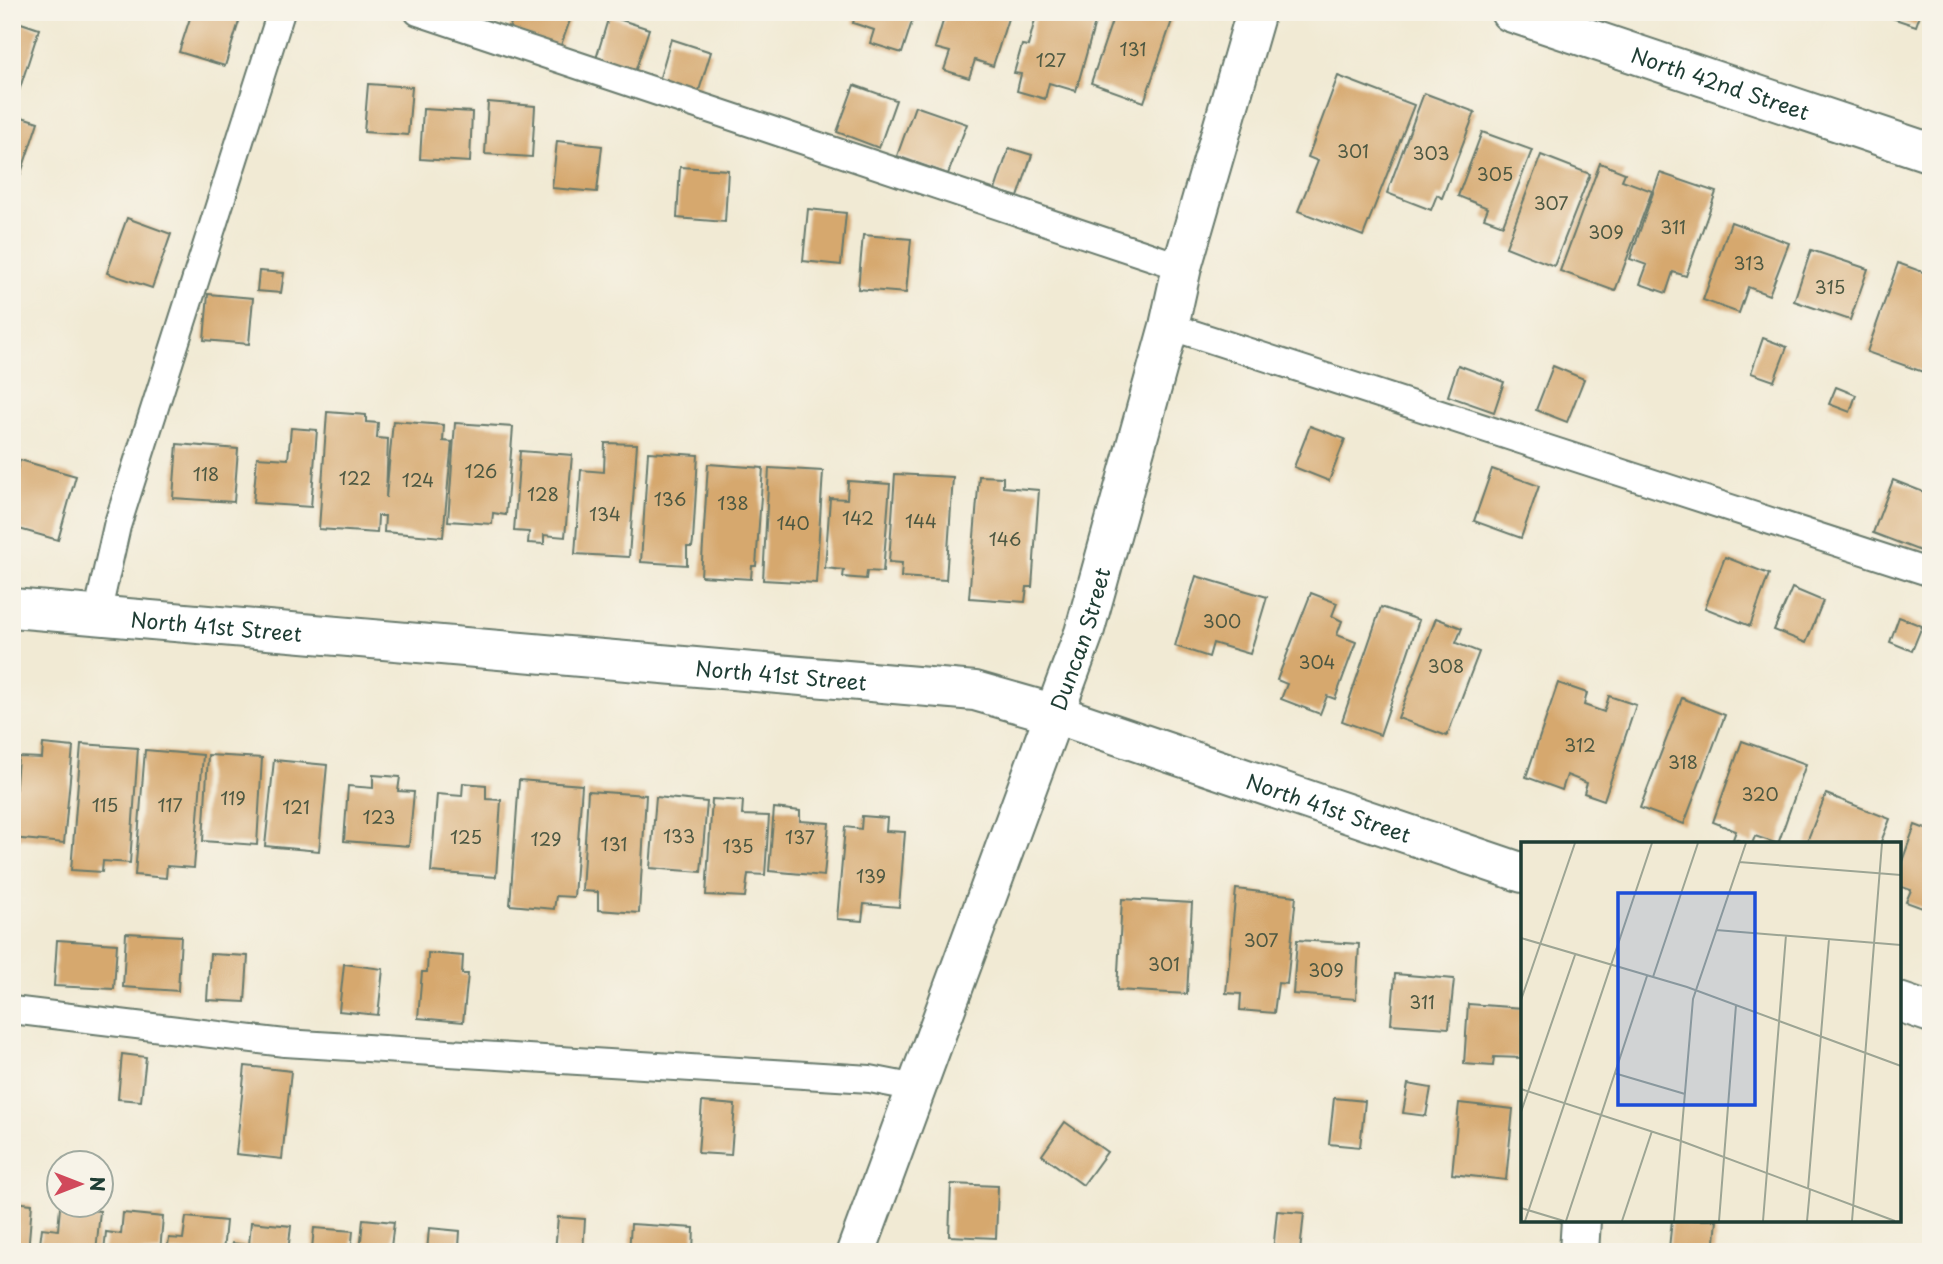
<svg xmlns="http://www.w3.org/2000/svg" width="1943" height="1264" font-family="'Playpen Sans',sans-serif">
<rect width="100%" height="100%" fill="#f7f3e8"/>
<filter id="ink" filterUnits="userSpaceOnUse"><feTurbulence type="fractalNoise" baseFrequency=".0143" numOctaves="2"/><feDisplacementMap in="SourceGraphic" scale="14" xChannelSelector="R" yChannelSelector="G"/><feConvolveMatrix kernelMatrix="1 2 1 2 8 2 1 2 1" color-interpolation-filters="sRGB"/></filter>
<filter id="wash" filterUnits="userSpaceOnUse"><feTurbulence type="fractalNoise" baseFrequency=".00686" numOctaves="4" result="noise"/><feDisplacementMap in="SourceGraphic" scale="28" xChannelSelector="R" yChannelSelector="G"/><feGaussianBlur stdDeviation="1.57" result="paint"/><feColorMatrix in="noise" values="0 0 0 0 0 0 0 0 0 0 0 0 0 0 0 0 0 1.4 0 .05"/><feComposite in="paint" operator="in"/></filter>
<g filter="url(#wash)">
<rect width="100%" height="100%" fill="#f1ead4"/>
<g id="blocks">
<g fill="#d6a86e">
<path d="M192,12H242L225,66L179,52Z"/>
<path d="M515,12H573L560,48L509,29Z"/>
<path d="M856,12H915L902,53L870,43L874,30L853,23Z"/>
<path d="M951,12H1010L993,66L975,60L969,78L944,70L950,52L935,48L944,18L949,19Z"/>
<path d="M1037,12H1098L1076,91L1049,83L1045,99L1017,91L1021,74L1014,73L1022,45L1028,46Z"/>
<path d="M1115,12H1175L1144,102L1091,83Z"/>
<path d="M1874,12H1921L1916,26Z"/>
<path d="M609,16L649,29L634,75L595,62Z"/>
<path d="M12,20L39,29L19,91L12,89Z"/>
<path d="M671,39L711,52L697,97L658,84Z"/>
<path d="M1338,76L1414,105L1363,236L1298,211L1318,161L1308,157Z"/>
<path d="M368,84L412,87L408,135L364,132Z"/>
<path d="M854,85L896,100L879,148L837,132Z"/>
<path d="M1424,93L1475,112L1442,198L1437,195L1431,210L1387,193Z"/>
<path d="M488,102L535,106L532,157L485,154Z"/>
<path d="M915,106L967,124L948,174L897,156Z"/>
<path d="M423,109L472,112L470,162L420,159Z"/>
<path d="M12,114L38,122L19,179L12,177Z"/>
<path d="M1482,132L1532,150L1503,225L1484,218L1488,208L1458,196Z"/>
<path d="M557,141L602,146L597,192L552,188Z"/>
<path d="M1009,148L1032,155L1018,197L995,190Z"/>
<path d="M1541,155L1590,174L1554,266L1506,247Z"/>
<path d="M1600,163L1625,173L1622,180L1652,191L1615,291L1560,271Z"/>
<path d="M680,167L728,170L725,222L677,218Z"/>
<path d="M1660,173L1716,192L1686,276L1673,272L1666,293L1640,284L1647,265L1630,259Z"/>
<path d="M808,209L846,213L841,265L803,261Z"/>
<path d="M127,218L171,234L152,288L107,273Z"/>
<path d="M1731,222L1789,243L1769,295L1748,287L1739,313L1703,300Z"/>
<path d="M863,235L911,239L906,293L858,289Z"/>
<path d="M1811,250L1868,269L1850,320L1794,301Z"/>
<path d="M1898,263L1931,275L1927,288L1931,289V350L1923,372L1867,352Z"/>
<path d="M259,271L284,273L281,293L257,291Z"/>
<path d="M208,294L253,298L249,344L204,340Z"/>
<path d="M1763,338L1787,347L1774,381L1751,373Z"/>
<path d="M1458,365L1504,382L1494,412L1448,396Z"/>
<path d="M1553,366L1584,379L1567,422L1536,410Z"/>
<path d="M1836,387L1856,395L1850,412L1829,404Z"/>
<path d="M327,412L366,415V422L378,423L377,438L388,439L386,498L393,421L444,425L443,441L452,442L443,537L384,532L385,516H378L377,533L319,529Z"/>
<path d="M455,423L513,427L506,515L493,513L492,524L448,521Z"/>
<path d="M1310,426L1345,439L1329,481L1294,467Z"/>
<path d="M291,428L317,430L311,507L253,503L257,457L288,459Z"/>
<path d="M605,443L637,444L629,557L575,554L581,470L604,472Z"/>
<path d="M177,444L238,449L234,502L173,498Z"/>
<path d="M520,451L572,455L565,537L544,535V544L528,543L529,532L514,531Z"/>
<path d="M648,452L698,455L693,541L692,547H687V565L641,562Z"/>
<path d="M20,460L76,476L58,540L12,527V486Z"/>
<path d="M708,464L763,468L756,566H752L751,579L701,576Z"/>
<path d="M769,468L823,471L816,583L763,580Z"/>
<path d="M1492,469L1539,486L1521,538L1474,521Z"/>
<path d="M895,474L953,477L946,580L901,577L902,563L889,562Z"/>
<path d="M979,476L1003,477V487L1039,490L1032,587H1027L1025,602L969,598Z"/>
<path d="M1893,480L1931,495V532L1923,552L1873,533Z"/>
<path d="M848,481L890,484L883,572L867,571L866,579L843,577L844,570L825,568L830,498L847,499Z"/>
<path d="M1725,557L1769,574L1750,626L1705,608Z"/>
<path d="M1196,576L1267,597L1250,654L1213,643L1209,657L1175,646Z"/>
<path d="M1792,588L1823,601L1806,643L1774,630Z"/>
<path d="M1311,593L1337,603L1332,616L1342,621L1337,635L1356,642L1335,699L1327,696L1320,714L1281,699L1287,684L1277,680Z"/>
<path d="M1381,607L1419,620L1380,735L1342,721Z"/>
<path d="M1899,617L1922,626L1912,651L1890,642Z"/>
<path d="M1436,618L1462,628L1456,643L1479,652L1447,736L1398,718Z"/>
<path d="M1558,683L1587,693L1584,705L1604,712L1609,696L1636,705L1604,800L1584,793L1587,783L1567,775L1562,790L1526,777Z"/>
<path d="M1682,698L1725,715L1684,824L1640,808Z"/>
<path d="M1742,741L1806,764L1778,844L1755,836L1752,844L1733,839L1736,831L1713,822Z"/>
<path d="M43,744L73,747L64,843L12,838L18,757L42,758Z"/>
<path d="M81,744L138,748L130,863L103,861L102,872L71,870Z"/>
<path d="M145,750L203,755L194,868L167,866L166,878L135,875Z"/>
<path d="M208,755L262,758L257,845L203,841Z"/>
<path d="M274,760L327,765L319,851L265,846Z"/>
<path d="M373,775L400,777L398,791L414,792L409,846L344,841L348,786L373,788Z"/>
<path d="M519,780L582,785L574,897L556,896L554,909L510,905Z"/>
<path d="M463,783L486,785V799L501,800L496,877L431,872L437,794L462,796Z"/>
<path d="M588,791L646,795L639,913L598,910V892L582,891Z"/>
<path d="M1826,794L1890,819L1880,844H1806Z"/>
<path d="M656,797L707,802L701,872L650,868Z"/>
<path d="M712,799L743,801L742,815L769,816L765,875L748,874L745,897L706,895Z"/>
<path d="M774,808L800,811V821L829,823L824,876L769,871Z"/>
<path d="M862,816L887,818L886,831L905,832L899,907L864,904L862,921L837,919L845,827L861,829Z"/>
<path d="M1915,825L1931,831V911L1906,902L1911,890L1899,886V870Z"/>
<path d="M1236,889L1296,896L1287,984L1278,983L1274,1013L1240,1010L1241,994L1226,993Z"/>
<path d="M1122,899L1192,903L1187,994L1117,990Z"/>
<path d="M126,933L181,936L178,991L123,987Z"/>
<path d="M57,940L117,944L114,989L54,986Z"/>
<path d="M1297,940L1359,944L1356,999L1293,994Z"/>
<path d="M428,953L463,956L462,974H468L463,1022L418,1018L422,972H427Z"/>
<path d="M210,954L248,956L245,1002L207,1000Z"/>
<path d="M344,964L383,969L378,1015L339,1011Z"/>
<path d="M1395,974L1454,979L1449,1028L1391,1024Z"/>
<path d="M1468,1004L1523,1008V1058L1494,1057L1493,1066L1464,1064Z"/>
<path d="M122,1054L146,1057L141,1101L118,1099Z"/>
<path d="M245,1066L291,1071L282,1159L236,1154Z"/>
<path d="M1408,1084L1431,1088L1426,1116L1403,1113Z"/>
<path d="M1334,1098L1365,1101L1360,1147L1329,1144Z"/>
<path d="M702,1102L735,1105L731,1155L698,1153Z"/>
<path d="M1459,1103L1513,1109L1506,1180L1452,1174Z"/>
<path d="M1065,1122L1107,1152L1083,1185L1042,1155Z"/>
<path d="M951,1184L998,1186L996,1238L949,1236Z"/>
<path d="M12,1202L32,1204L28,1252H12Z"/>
<path d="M60,1207L100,1211L96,1252H39L42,1228L58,1230Z"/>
<path d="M1277,1211L1304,1213L1300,1252H1273Z"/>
<path d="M123,1213L163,1217L160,1252H104L106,1232L121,1234Z"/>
<path d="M186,1217L226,1221L223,1252H167L169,1238L183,1239Z"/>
<path d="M558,1217L585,1219L583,1252H555Z"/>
<path d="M363,1219L394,1222L391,1247L418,1249L417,1252H360Z"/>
<path d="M1672,1220H1717L1714,1252L1669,1248Z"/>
<path d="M251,1222L291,1226L288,1252H231L232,1243L249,1245Z"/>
<path d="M631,1224L694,1228L693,1252H629Z"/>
<path d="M314,1228L353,1231L351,1252H295V1248L312,1249Z"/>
<path d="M429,1228L460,1231L459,1247L477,1249V1252H427Z"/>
</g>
</g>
</g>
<g filter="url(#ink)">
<use href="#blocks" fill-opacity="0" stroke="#687a6c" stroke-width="2"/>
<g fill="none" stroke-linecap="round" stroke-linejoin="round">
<g stroke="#687a6c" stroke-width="30">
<g id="lane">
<path d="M418,12L1182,267"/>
<path d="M1169,326L1931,573"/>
<path d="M97,615L117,526L281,12"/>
<path d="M12,1010L285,1043L870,1079L916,1088"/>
</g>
</g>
<g stroke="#687a6c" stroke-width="42">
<g id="street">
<path id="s1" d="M1510,12L1931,153"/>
<path id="s2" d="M12,608L975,691L1052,713L1523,873"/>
<path d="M1899,1002L1931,1013"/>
<path id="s3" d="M856,1252L1084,633L1169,326L1182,267L1256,12"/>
<path d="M1579,1252L1581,1220"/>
</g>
</g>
<use href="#lane" stroke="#fff" stroke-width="26"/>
<use href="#street" stroke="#fff" stroke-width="38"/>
</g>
</g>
<g text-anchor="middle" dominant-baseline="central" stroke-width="7" stroke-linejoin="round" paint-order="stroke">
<g font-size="18" fill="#4d5842">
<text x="1133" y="48">131</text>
<text x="1051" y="59">127</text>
<text x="1353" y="150">301</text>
<text x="1431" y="152">303</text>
<text x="1495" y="173">305</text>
<text x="1551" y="202">307</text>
<text x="1673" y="226">311</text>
<text x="1606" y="231">309</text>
<text x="1749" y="262">313</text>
<text x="1830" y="286">315</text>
<text x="481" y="470">126</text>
<text x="206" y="473">118</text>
<text x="355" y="477">122</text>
<text x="418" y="479">124</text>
<text x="543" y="493">128</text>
<text x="670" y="498">136</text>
<text x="733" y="502">138</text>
<text x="605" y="513">134</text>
<text x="858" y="517">142</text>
<text x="921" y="520">144</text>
<text x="793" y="522">140</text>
<text x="1005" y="538">146</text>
<text x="1222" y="620">300</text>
<text x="1317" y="661">304</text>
<text x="1446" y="665">308</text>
<text x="1580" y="744">312</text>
<text x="1683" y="761">318</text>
<text x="1760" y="793">320</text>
<text x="233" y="797">119</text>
<text x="105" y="804">115</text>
<text x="170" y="804">117</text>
<text x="296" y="806">121</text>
<text x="379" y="816">123</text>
<text x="679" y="835">133</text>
<text x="466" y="836">125</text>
<text x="800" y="836">137</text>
<text x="546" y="838">129</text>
<text x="614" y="843">131</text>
<text x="738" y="845">135</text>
<text x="871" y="875">139</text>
<text x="1261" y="939">307</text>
<text x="1164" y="963">301</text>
<text x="1326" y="969">309</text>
<text x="1422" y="1001">311</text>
</g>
<g font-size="21" fill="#1f3d34" stroke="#f7f3e8">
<text stroke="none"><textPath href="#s1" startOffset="222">North 42nd Street</textPath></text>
<text stroke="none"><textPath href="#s2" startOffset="205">North 41st Street</textPath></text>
<text stroke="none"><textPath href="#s3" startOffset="653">Duncan Street</textPath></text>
<text stroke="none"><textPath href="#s2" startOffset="772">North 41st Street</textPath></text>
<text stroke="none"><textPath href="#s2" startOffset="1339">North 41st Street</textPath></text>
</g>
</g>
<g transform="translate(1521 842)">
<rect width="380" height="380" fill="#f1ead4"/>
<path fill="none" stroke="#9da594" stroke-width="2" d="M218,20L380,33M195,88L380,103M0,96L166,145L380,224M132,135L177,1M0,158L54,1M93,231L164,252M0,247L160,299L374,379M0,270L54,113M287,347L308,97M0,366L43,379M4,379L131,1M45,379L126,134M101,379L131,289M153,379L172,157L225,1M198,379L215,163M242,379L265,93M286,379L289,347M331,379L361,1"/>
<path fill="#1d4ed8" fill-opacity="0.15" stroke="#1d4ed8" stroke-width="3.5" d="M97,51H234V263H97Z"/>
<rect width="380" height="380" fill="none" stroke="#1f3d34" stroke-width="3.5"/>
</g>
<rect width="1943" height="1264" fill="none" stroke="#f7f3e8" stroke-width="42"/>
<g transform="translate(80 1184) rotate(90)"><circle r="33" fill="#f7f3e8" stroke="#a1aaa0" stroke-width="2"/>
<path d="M0-5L12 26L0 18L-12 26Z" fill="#d1495b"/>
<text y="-10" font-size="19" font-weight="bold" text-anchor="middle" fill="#1f3d34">N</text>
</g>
</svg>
